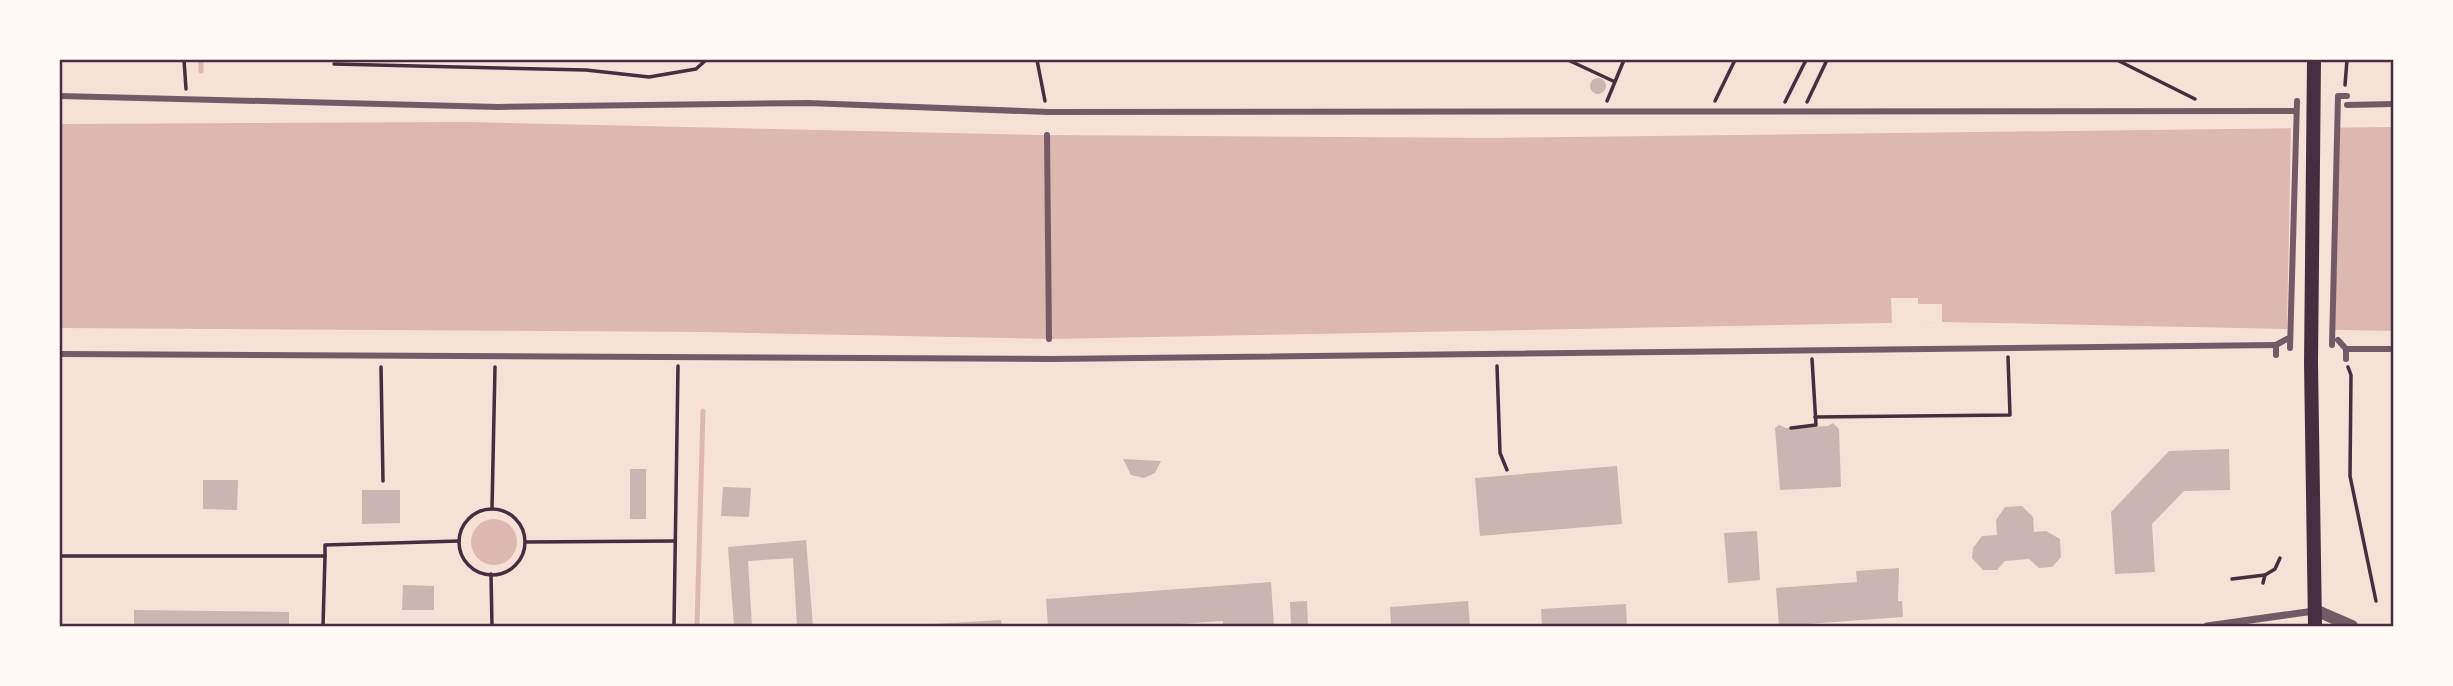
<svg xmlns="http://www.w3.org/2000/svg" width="2453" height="686" font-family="Commissioner,sans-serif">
<rect width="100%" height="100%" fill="#f7e1d7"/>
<g fill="#dcb8b0">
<path d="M467,122L1042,135L1489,138L2393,127V331L1942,322L1049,339L704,332L60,328V124Z"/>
<circle cx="494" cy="542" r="23"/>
</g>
<g fill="#f7e1d7">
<path d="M2339,124L2335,332L2287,331L2291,125Z"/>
<path d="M1891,298H1918V304H1942V322L1892,324Z"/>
</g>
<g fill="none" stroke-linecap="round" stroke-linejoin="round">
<g stroke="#dcb8b0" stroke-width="5">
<path d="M201,71V60"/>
<path d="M697,626L703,411"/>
</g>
</g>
<g fill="#ccb4b1">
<circle cx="1598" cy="86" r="8"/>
<path d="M1833,423L1839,429L1841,487L1780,490L1775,428L1779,425L1786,428L1828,426Z"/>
<path d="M2229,449L2230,490L2184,491L2152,524L2155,572L2115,574L2111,512L2169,451Z"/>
<path d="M1123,459L1161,461L1155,473L1144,478L1131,475Z"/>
<path d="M1617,466L1622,524L1480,536L1475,478Z"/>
<rect x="630" y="469" width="16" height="50"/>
<path d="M203,480H238L237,510L203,509Z"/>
<path d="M723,487L751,488L749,517L721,516Z"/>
<path d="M362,490H400V523L362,524Z"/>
<path d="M2022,506L2033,517L2034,532L2046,531L2060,539L2061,557L2052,567L2039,568L2029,559L2005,561L1997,570H1983L1972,558L1973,548L1982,536L1997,535L1996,520L2005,507Z"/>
<path d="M1757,531L1760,580L1728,583L1724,533Z"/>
<path d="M806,540L813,626H797L793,558L748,561L752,626H734L728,547Z"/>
<path d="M1899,568L1898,601H1902L1903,617L1779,626L1776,588L1857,582L1856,571Z"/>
<path d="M1271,582L1274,626H1223V621L1150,626H1048L1046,599Z"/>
<path d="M403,585L434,586V610H402Z"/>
<path d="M1307,601L1308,626H1291L1290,602Z"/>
<path d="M1468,601L1470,626H1391L1390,607Z"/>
<path d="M1626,604L1627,626H1542L1541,609Z"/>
<path d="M134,610L289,612V626H134Z"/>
<path d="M1001,620L1002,626H934L933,624Z"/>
</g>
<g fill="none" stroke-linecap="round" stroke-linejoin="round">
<g stroke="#4a2c40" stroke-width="3.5">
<path d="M184,60L186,89"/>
<path d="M1037,60L1045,101"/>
<path d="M1568,60L1613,81"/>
<path d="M2117,60L2195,99"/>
<path d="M334,64L586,70L649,77L696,69L706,60"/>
<path d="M2345,85L2347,60"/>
<path d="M1607,101L1624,60"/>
<path d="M1715,101L1735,60"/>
<path d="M1785,102L1806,60"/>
<path d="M1807,102L1827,60"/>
<path d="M1497,366L1500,453L1507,470"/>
<path d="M381,367L383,481"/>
<path d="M2348,367L2351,375L2350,476L2376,601"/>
<path d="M1815,417L2010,415L2008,357"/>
<path d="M1791,428L1816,425L1812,359"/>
<path d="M492,508L495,367"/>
<circle cx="492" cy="542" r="33"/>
<path d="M526,542L674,541"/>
<path d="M60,556H325V545L459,541"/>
<path d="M491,574L492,626"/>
<path d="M2232,579L2265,575"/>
<path d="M2263,583L2265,575L2275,569L2280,558"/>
<path d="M323,626L325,556"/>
<path d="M674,626L678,366"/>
</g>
<g stroke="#755966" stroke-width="6">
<path d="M60,96L498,107L808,103L1048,112L2294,111"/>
<path d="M2347,105L2394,104"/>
<path d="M1047,135L1049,339"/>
<path d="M2338,340L2346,349V359"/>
<path d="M2332,345L2338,96H2347"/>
<path d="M2290,348L2297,101"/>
<path d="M2346,349H2394"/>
<path d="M60,354L1051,359L2276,345"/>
<path d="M2276,355V345L2287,339"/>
</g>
<path stroke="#755966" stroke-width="7" d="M2207,626L2314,611"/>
<path stroke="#755966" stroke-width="12" d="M2315,610L2352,626"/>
<path stroke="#4a2c40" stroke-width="14" d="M2314,60L2311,363L2315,626"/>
</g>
<rect width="2453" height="686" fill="none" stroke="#fffaf5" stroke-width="122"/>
<rect x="61" y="61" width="2331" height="564" fill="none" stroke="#4a2c40" stroke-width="2.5"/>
</svg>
